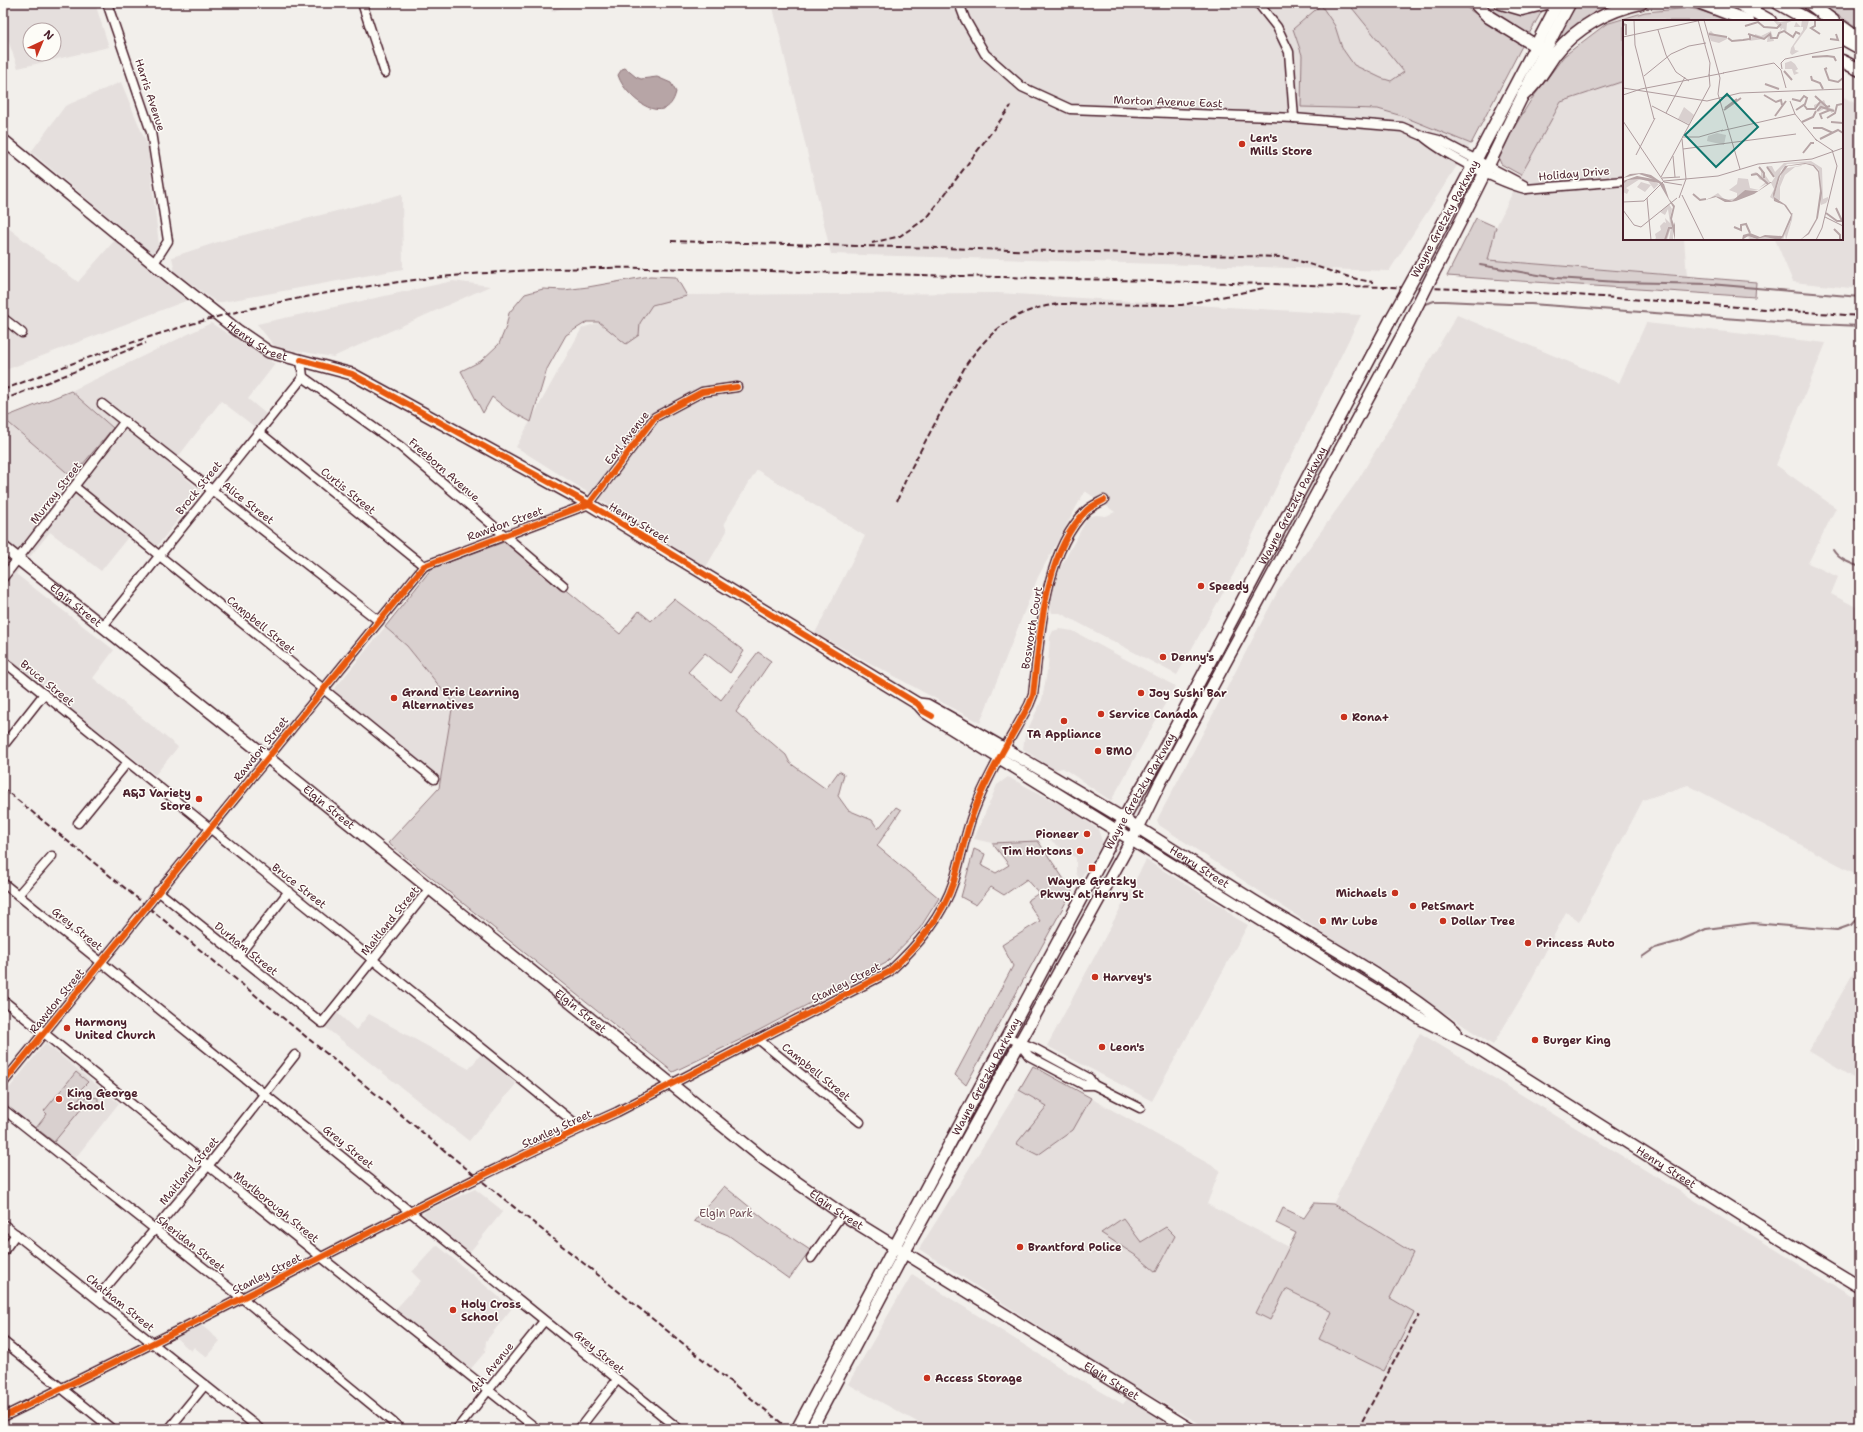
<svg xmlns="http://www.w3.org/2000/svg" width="1863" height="1432" font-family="'Shantell Sans',sans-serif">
<rect width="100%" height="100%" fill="#f2efeb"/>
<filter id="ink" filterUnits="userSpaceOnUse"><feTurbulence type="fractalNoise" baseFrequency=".025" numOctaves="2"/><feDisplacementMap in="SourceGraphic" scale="8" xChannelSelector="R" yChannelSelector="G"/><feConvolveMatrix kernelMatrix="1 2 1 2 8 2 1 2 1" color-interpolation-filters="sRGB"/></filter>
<g filter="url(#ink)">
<g fill="#e5dfdd" fill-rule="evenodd">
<path d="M3,3H95L109,47L18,68L3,26ZM30,30H54V54H30Z"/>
<path d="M548,3H573L552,12Z"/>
<path d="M772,3H1348L1405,72L1391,81L1381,78L1354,65L1342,48L1335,26L1320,5L1293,30L1302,55L1301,106L1378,109L1402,116L1471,144L1389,271L831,254Z"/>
<path d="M1624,81V239H1684L1687,276L1488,260L1496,227L1521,175L1561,102Z"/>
<path d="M121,82L148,147L159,245L153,254L31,152L65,106Z"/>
<path d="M1842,96L1860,106V289L1793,282L1775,239H1842Z"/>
<path d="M402,194L403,269L217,303L175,272L172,257L221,241Z"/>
<path d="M3,224L78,282L115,240L188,300L3,371Z"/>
<path d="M453,281L490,286L333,357L275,347L257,324Z"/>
<path d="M998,293L1361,315L1233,575L1177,675L1060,613H1052L1049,602L1059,570L1088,517L1096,515L1106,516L1115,512L1085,491L1038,577L980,723L815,633L865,536L757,470L724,523L727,531L706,567L516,447L582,328L684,295Z"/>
<path d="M1457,315L1619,383L1646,323L1826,343L1776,465L1836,508L1808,563L1838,577L1831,594L1860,609V876L1688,785L1643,800L1579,922L1566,912L1527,988L1493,1045L1159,825L1157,820L1278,591L1358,480Z"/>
<path d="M211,323L275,364L248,399L266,414L255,427L221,401L171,466L201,491L154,550L132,532L101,571L50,532L16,574L114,650L93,678L178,747L155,775L3,656V418L72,477L113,428L71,391Z"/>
<path d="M385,627L407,646L453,703L441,778L332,692Z"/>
<path d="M1060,629L1073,631L1175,686L1111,801L1063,768L1054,770L1023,749L1025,735L1042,700L1048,666L1050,637L1053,631Z"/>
<path d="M1008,777L1067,808L1098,829L1103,844L1080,879L1076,873V858L1047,838L1038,841L992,843L974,839L997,785Z"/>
<path d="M1146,860L1223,907L1234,917L1248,925L1152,1101L1047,1046Z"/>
<path d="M1860,961V1082L1809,1051Z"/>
<path d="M333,1009L356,1030L369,1014L469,1069L481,1054L516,1084L469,1141L321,1024Z"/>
<path d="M1420,1033L1860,1301V1429H1203L1204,1426L1114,1375L919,1249L1033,1066L1220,1170L1207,1204L1289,1247L1256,1313L1270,1320L1285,1289L1332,1312L1319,1338L1413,1312L1389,1298L1413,1253L1333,1204Z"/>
<path d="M45,1043L119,1103L73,1161L3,1106V1096Z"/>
<path d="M475,1189L503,1211L469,1253L423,1214L426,1211Z"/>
<path d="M437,1245L512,1308L486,1341L485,1352L469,1371L394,1311L421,1281L412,1272Z"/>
<path d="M912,1274L1067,1372L1123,1404L1128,1398L1177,1429H930L848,1384Z"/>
<path d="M199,1323L220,1341L206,1357L194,1347L191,1351L174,1336Z"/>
</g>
<g fill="#d9d0cf" stroke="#92787d">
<path d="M1348,3H1460L1522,46L1471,144L1402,116L1378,109L1301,107L1302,55L1293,29L1321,5L1335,26L1342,48L1354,65L1381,78L1391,81L1404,72Z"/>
<path d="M1483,3C1492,3 1496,7 1504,10C1517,14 1529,13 1542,11L1529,34L1488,10Z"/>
<path d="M1577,3H1623L1549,55Z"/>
<path d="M1818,3H1852L1860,7V29Z"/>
<path d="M1691,8L1735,21H1624V81L1561,102L1521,175L1501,164L1499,159L1512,131L1531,100L1564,56L1606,24L1645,12Z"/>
<path d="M1476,218L1496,227L1488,260L1756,282L1755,297L1447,276Z"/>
<path d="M650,276L676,277L687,296L652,305L640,323L639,335L626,344L599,322H587L566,335L547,369L531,422L507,409L492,397L483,413L461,371L481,361L499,344L506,327L509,313L525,294L543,289L564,290L588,287Z"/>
<path d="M71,391L113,428L72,477L3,418Z"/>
<path d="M507,541L620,634L639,611L651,621L674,599L744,651L730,673L705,653L688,672L721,700L758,652L771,661L736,712L786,755L790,763L826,789L839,771L844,774L838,796L848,810L872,820L878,829L896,807L901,810L877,846L939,898L920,928L886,963L752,1034L673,1072L388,843L439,788L453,703L407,646L385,627L432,568Z"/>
<path d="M1038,841L1072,891L966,1085L955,1075L1013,966L1002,945L1040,921L1027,901L1039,893L1027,879L1004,895L991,887L976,905L961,897L974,849L985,854L981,865L996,873L1009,865L992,843Z"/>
<path d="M1033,1066L1091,1098L1073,1130L1038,1155L1016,1144L1047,1106L1019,1090Z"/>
<path d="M76,1072L88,1082L81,1089L85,1092L77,1102L82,1108L54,1142L36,1128L47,1114L44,1111Z"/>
<path d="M88,1096L98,1098V1103L93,1107H83V1099Z"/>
<path d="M724,1186L768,1222L810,1250L789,1279L728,1235L694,1221Z"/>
<path d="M1314,1203L1333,1204L1413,1253L1390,1298L1414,1312L1384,1371L1319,1339L1332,1312L1286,1289L1270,1320L1256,1313L1296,1233L1276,1223L1283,1208L1304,1218Z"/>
<path d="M1123,1218L1141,1242L1166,1227L1175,1236L1156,1272L1138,1257L1101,1233Z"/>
</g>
<path fill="#b7a5a6" stroke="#8b6f75" d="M625,68L636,77L641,79L657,77L671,83L676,92C667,130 625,98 618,75L622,69Z"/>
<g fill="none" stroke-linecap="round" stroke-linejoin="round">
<g stroke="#8b6f75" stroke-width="2">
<path d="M1854,3L1860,6"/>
<path d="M1480,265L1556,278L1618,282L1710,284L1860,297"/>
<path d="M1426,304L1434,301H1444L1509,304H1531L1778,322L1860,326"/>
<path d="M1855,519L1860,521"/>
<path d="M1833,550C1839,560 1850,563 1860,567"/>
<path d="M1642,957L1655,948L1677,942L1706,929L1753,923L1837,930L1851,925L1860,915"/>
</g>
<g stroke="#4a1f2b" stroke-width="11">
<g id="minor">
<path d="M107,3L151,132L168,241L154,263"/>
<path d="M362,3L385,73"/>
<path d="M959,3L965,19L985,54L1022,87L1070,109L1294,118L1402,127L1423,136L1439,140L1524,185L1526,189"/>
<path d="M1258,3L1277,27L1289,52L1294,118"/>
<path d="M1425,138C1446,155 1500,183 1526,189L1624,181"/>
<path d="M3,318L22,333"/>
<path d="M303,377L401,447L564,586"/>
<path d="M102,404L379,621"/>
<path d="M259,432L424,566"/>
<path d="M75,487L434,779"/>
<path d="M3,578L125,421"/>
<path d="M103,626L303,377L301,360"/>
<path d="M3,661L581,1128"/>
<path d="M3,746L44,694"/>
<path d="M78,823L127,763"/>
<path d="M3,883L679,1429"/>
<path d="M158,891L322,1023L430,888"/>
<path d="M18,895L52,856"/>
<path d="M238,956L289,891"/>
<path d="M3,1000L316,1253L537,1429"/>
<path d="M1007,1037L1034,1048L1089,1078L1094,1085"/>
<path d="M758,1039L860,1122"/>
<path d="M1019,1043L1029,1056L1084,1085H1094L1140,1108"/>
<path d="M3,1083L424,566L589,504L655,417L702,392L737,387"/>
<path d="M3,1109L242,1298L401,1429"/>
<path d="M3,1224L260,1429"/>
<path d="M3,1252L16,1234"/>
<path d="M811,1258L842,1214"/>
<path d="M97,1298L208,1166L295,1055"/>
<path d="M3,1341L112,1429"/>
<path d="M3,1417C83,1378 164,1338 244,1297C367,1234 490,1169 617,1112L889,972C917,946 942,918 954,881C961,858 965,834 974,811C988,774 1010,740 1029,705L1033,695C1040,638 1043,554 1086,511C1091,506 1099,503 1104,500"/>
<path d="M169,1429L205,1385"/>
<path d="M457,1429L544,1321"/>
<path d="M579,1429L617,1380"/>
</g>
</g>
<g stroke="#4a1f2b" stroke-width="14">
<g id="major">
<path id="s1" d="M3,140L170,277L237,330L269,352L352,374L589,504L918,704L925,712L1423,1020L1473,1045L1761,1227L1860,1287"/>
<path d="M1421,265L1558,3"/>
<path d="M1434,272C1482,184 1522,91 1570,3"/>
<path id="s2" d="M3,547L267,757L765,1160L842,1214L1190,1429"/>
<path id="s3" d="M918,704L927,705C994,742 1059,780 1124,819C1168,846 1210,874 1254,901C1322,942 1393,980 1455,1031"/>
<path id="s4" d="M797,1429L1130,807L1159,758L1391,319"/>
<path d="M811,1429L904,1253L1138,828L1160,783L1405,330"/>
</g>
</g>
<g stroke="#4a1f2b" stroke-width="15">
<g id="highway">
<path d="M1475,3L1489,17L1544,51"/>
<path d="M1501,3L1522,9L1547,3"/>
<path d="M1701,3L1748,21"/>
<path d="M1738,3L1770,21"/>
<path d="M1778,3L1810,21"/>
<path d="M1809,3L1833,21"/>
<path d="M1842,27L1860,40"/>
<path d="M1842,38L1860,48"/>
<path d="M1842,61L1860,70"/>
<path d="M1523,95C1537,84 1545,68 1555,54C1576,27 1609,10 1641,3"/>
</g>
</g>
<use href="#minor" stroke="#fdfcf7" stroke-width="8"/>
<use href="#major" stroke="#fdfcf7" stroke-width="11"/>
<use href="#highway" stroke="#fdfcf7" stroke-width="12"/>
<g stroke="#4a1f2b" stroke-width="2" stroke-dasharray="6 3" stroke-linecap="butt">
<path d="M671,241L1280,257C1312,262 1341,278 1373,282"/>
<path d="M872,243L900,236L927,218L1011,106"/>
<path d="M3,390C76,361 149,335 224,315C364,280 507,266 651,268L1463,289L1575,295L1860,316"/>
<path d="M3,400L146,343"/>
<path d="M897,501L908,474L967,363C992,329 1016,309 1059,304L1182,305L1264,288"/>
<path d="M3,788L478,1178L789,1429"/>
<path d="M1358,1429L1419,1315"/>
</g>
<g stroke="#4a1f2b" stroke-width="14" stroke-linecap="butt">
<g id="major-bridge">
<path d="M1391,319L1421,265"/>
<path d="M1405,330L1434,272"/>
</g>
</g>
<use href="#major-bridge" stroke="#fdfcf7" stroke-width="11"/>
<g stroke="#fdfcf7" stroke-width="8">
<g id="cycleway">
<path d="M301,360L352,374L589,504L918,704L923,711L932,716"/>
<path d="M589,504L655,417L702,392L737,387"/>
<path d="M3,1083L424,566L589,504"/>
<path d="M3,1417C83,1378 164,1338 244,1297C367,1234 490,1169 617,1112L889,972C917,946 942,918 954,881C961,858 965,834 974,811C988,774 1010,740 1029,705L1033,695C1040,638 1043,554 1086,511C1091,506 1099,503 1104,500"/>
</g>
</g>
<use href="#cycleway" stroke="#e8590c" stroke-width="6"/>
</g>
</g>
<g fill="#c8321e" stroke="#fdfcf7" stroke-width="1.5">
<circle cx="1242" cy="144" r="4"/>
<circle cx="1201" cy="586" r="4"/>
<circle cx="1163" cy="657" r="4"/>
<circle cx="1141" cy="693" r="4"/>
<circle cx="394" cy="698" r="4"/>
<circle cx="1101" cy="714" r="4"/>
<circle cx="1344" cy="717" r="4"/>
<circle cx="1064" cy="721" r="4"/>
<circle cx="1098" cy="751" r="4"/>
<circle cx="199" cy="799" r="4"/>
<circle cx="1087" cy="834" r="4"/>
<circle cx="1080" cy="851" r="4"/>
<rect x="1088" y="864" width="8" height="8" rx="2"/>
<circle cx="1395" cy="893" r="4"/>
<circle cx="1413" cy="906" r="4"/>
<circle cx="1323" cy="921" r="4"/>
<circle cx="1443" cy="921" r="4"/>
<circle cx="1528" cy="943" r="4"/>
<circle cx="1095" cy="977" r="4"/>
<circle cx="67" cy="1028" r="4"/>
<circle cx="1535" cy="1040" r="4"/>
<circle cx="1102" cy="1047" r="4"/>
<circle cx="59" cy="1099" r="4"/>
<circle cx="1020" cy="1247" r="4"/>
<circle cx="453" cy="1310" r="4"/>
<circle cx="927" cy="1378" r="4"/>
</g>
<g text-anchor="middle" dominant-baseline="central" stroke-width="3" stroke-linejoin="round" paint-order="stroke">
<g font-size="11" fill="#4a1f2b" stroke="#fdfcf7">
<text transform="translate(150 95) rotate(72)">Harris Avenue</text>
<text transform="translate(1168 102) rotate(2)">Morton Avenue East</text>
<text transform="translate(1574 174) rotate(-5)">Holiday Drive</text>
<text transform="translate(1445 219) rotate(-62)">Wayne Gretzky Parkway</text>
<text stroke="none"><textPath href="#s1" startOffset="325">Henry Street</textPath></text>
<text transform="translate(627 438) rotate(-52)">Earl Avenue</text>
<text transform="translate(444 470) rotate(41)">Freeborn Avenue</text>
<text transform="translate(199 488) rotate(-51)">Brock Street</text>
<text transform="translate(348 491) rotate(39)">Curtis Street</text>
<text transform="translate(56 493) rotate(-52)">Murray Street</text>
<text transform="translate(248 503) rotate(38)">Alice Street</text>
<text stroke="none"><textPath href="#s4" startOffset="1048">Wayne Gretzky Parkway</textPath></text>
<text transform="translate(639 523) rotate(31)">Henry Street</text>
<text transform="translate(505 524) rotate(-20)">Rawdon Street</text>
<text stroke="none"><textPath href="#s2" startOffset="93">Elgin Street</textPath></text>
<text transform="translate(261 625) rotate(39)">Campbell Street</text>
<text transform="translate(1032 628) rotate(-81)">Bosworth Court</text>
<text transform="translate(47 683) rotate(39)">Bruce Street</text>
<text transform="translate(261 749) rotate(-51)">Rawdon Street</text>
<text stroke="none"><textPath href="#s4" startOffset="724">Wayne Gretzky Parkway</textPath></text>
<text stroke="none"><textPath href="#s2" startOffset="417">Elgin Street</textPath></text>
<text stroke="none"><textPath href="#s3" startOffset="326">Henry Street</textPath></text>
<text transform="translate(299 886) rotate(38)">Bruce Street</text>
<text transform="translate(390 921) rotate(-51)">Maitland Street</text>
<text transform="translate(77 929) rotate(39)">Grey Street</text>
<text transform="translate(246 949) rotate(39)">Durham Street</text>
<text transform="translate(846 983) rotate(-27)">Stanley Street</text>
<text transform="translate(57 1001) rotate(-51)">Rawdon Street</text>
<text stroke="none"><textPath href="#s2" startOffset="741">Elgin Street</textPath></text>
<text transform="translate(816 1072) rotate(39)">Campbell Street</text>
<text stroke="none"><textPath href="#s4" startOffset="400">Wayne Gretzky Parkway</textPath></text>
<text transform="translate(557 1129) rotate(-25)">Stanley Street</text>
<text transform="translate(348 1147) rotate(39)">Grey Street</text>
<text stroke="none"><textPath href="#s1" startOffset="1962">Henry Street</textPath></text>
<text transform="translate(189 1171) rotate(-50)">Maitland Street</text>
<text transform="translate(276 1207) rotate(39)">Marlborough Street</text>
<text stroke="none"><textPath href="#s2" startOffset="1065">Elgin Street</textPath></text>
<text transform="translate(191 1244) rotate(38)">Sheridan Street</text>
<text transform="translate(267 1274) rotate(-27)">Stanley Street</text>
<text transform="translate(120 1303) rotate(39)">Chatham Street</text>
<text transform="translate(599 1352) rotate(39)">Grey Street</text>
<text transform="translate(492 1368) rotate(-51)">4th Avenue</text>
<text stroke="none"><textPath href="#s2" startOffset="1389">Elgin Street</textPath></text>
</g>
<g font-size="11" font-weight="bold" fill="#4a1f2b" stroke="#fdfcf7" text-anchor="start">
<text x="1250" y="138">Len's<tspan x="1250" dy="13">Mills Store</tspan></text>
<text x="1209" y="586">Speedy</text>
<text x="1171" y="657">Denny's</text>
<text x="402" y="692">Grand Erie Learning<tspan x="402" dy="13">Alternatives</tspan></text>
<text x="1149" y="693">Joy Sushi Bar</text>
<text x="1109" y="714">Service Canada</text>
<text x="1352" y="717">Rona+</text>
<text x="1064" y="734" text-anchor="middle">TA Appliance</text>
<text x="1106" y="751">BMO</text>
<text x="191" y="793" text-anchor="end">A&amp;J Variety<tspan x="191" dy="13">Store</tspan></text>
<text x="1079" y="834" text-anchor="end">Pioneer</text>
<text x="1072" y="851" text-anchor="end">Tim Hortons</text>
<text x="1092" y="881" text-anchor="middle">Wayne Gretzky<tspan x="1092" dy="13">Pkwy. at Henry St</tspan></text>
<text x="1387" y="893" text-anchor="end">Michaels</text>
<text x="1421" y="906">PetSmart</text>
<text x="1331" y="921">Mr Lube</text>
<text x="1451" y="921">Dollar Tree</text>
<text x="1536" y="943">Princess Auto</text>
<text x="1103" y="977">Harvey's</text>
<text x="75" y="1022">Harmony<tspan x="75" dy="13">United Church</tspan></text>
<text x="1543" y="1040">Burger King</text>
<text x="1110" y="1047">Leon's</text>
<text x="67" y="1093">King George<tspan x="67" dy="13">School</tspan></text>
<text x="1028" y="1247">Brantford Police</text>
<text x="461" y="1304">Holy Cross<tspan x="461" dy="13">School</tspan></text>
<text x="935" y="1378">Access Storage</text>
</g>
<g font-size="11" fill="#6e4b54" stroke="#fdfcf7">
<text x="726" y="1213">Elgin Park</text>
</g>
</g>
<g transform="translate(1623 20)">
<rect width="220" height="220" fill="#f2efeb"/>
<path d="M150,0L157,2L171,0L164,3L163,14L160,8L155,13L158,9ZM179,0H186L184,8L171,26L172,30L176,31L169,35L167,33L168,28L180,10V7H171L173,2L178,7ZM88,11L93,16H104V19L96,23L88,21L85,13ZM148,11L151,21L144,22L145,15L140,19L126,21L130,15L132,17V14L138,16ZM168,41L172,44L175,49L172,51L176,53L171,55L169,49H162V43ZM201,80L204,87L211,89L209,93L203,88L195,92L196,85L191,89V85ZM61,87L71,95L66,104L55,99ZM94,113L103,115L101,125L84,121L85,116ZM188,141L199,148L200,179L205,177V180L203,183L198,185L196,150L191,145L182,143L164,144L158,150L150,179L147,177L151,169L148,163L152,157L143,146H149L152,152L161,143ZM179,145L178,146L172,147L162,155L157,167V180L153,181L151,176L160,149ZM138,149L147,162L136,168L143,162L136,159L134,154H128L133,152L138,156ZM115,158L125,159L127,168L136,170H122L111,181H101L93,176L87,178L95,173L102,180L114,178V173L106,170L114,164ZM6,159H15L27,160L36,164L31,169L25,161L17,159L3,168L6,170L4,174L0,172V164ZM18,162L28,165L22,172L14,167ZM46,184L49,189L47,198L50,207V220H46L48,207L44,220H31L33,218L32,214L38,210L37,206L41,202L43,203L42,198L47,203L45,189L42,195L37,192ZM168,193H170L169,200L163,220L162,214L160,220H123L127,218L123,216H125L134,219L142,217L158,219L168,201Z" fill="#d9d0cf"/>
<path d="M182,143L191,145L196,151L199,173L195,198L186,214L177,220L185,213L193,199L197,171L195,152L190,146L183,144L165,146L157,156L151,177L163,185L169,194L168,200L160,217L157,220L142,217L134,219L125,216L119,220L120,215L127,213L137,217L142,215L159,216L168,195L161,185L151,181L150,174L155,157L162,146ZM19,153L28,155L41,164L46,179L52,186L49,199L51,205L52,202V220L47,198L50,187L36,163L15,159L5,160L0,164V161L14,156L30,159L16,154L0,158L7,154ZM147,162H149L131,174L113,181L107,182H102L93,177L82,180L92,176L109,181L122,170L135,171Z" fill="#b7a5a6"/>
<path fill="none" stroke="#b7a5a6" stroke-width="2" d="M192,0V6L188,8L197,14M0,4L3,5V15M122,6L135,2L141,7L154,8L158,4M86,14L104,17M125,14L141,19L147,14L148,18H154L156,13L161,11L170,17L173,12L177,14M105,18L109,21L120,20L127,19V15M207,19L215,20L213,14M189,37L204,36L211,37L213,41M204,48L202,49L206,60L215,62L220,58M161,51L169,60M188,56L189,60L197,63L200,69M142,64L156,69M141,75L153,82L158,80L159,85M192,76L204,87L207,86M169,79L177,81L181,76L184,78L182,84L173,90M181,85L184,89H192L197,82M102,88L114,79M101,90L118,78M194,91L198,87L211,91M152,96L163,81M204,98L212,93L214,85L219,84M199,99L197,94L207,90M179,102L190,97L193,91M208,102L220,103M190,108H199L210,113M197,119L215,110L220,113M180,133L188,123H191M136,147L141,153V158M144,147L151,157M128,155L134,154L145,164M70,174L77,180L83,179M213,188L219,201M203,193L214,201H220M111,207L118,210V205L123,204L127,213M211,209L217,215V220M42,220L46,208H49"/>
<path fill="none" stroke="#af9c9e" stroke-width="1" d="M11,0L12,25L31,99M75,0L87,43L86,56M81,0L97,58L95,74L117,149M35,10L43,35L53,52L66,61M0,17L79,0M159,49L158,43L162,39L220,27M100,53L151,43L158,50L163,68M21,56L48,34L66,26L83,23M0,68L84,81L117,73L220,69M0,75L18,69L101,53M167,81L172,94L194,121M29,86L66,105M43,93L62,57M0,101L41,162L59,165M98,111L172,94M59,117H76L100,110M192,119L210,131M60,129L173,114M13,135L32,98M50,135L87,66L86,54M50,136L52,157M38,157L50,135M39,158L57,157M59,175L81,220M24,178L28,220M56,178L63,159L59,119M0,182L21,181L41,161L95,156L135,144L189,139L220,128M0,190L11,205L18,207L54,178M202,197L220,206M193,220L199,208L214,146L209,130"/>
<path fill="#0f766e" fill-opacity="0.15" stroke="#0f766e" stroke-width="2" d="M104,74L135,107L93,147L62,115Z"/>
<rect width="220" height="220" fill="none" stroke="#4a1f2b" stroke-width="2"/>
</g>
<rect width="1863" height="1432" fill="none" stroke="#fdfcf7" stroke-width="16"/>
<rect x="8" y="8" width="1847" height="1416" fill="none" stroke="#4a1f2b" stroke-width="1.5" filter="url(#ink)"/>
<g transform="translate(42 42) rotate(44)"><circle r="19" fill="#fdfcf7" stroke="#b5a4a5"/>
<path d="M0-3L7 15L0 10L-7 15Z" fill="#c8321e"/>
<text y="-6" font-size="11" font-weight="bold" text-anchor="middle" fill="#4a1f2b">N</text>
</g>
</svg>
